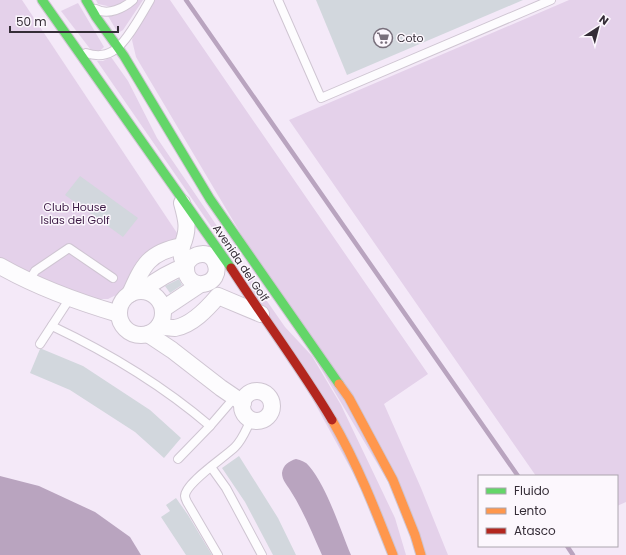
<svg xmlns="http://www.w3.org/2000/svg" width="626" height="555" font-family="Poppins,sans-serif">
<rect width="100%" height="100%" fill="#f4e9f8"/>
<g fill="#e4d1ea">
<path d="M0,0H22L179,236L120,293L108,299H91L49,284L0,258Z"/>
<path d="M96,0H125L121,5L112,7L98,4Z"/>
<path d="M137,0H143L123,30L118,33L108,16C121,16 128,8 137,0Z"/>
<path d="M154,0H170L428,374L384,404L421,488L448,555H426L419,534L136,57L132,40L135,29Z"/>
<path d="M569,0H626V502L617,506V476H536L289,120Z"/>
<path d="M78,3L104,47L100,51L91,50L61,11Z"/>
<path d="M111,57L128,81L157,138L219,229L215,232L97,61H103Z"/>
<path d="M248,274L285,327L312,356L341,405L395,518L406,555H398L245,276Z"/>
</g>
<g fill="#b9a4bf">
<path d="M296,459C301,460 306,462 309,466C327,487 340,529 351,555H322C312,533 303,510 290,490C287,485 282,480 282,473C283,465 289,461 296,459Z"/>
<path d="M0,476L39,486L95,512L130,537L141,555H0Z"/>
</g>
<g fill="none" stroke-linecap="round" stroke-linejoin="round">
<g stroke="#b9a4bf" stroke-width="4.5">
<path d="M186,0L518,476"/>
<path d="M567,546L573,555"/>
</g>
</g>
<g fill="#d2d7dd">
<path d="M316,0H523L347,75Z"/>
<path d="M80,176L138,218L123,237L65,195Z"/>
<path d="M179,279L182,285L170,293L165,286Z"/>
<path d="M40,349H42L83,366L150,410L181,438L164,458L135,432L70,390L30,373Z"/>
<path d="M239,456L278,518L296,555H273L245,502L222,468Z"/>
<path d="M176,498L188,515L212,555H186L161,517L170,511L166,505Z"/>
</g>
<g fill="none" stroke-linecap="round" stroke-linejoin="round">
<g stroke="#cfc5d2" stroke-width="10">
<g id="lane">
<path d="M278,0L321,98L551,0"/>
<path d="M96,9C108,16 124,8 133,0"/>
<path d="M86,53C95,56 105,56 113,51C125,45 143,12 150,0"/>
<path d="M29,281L35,271L69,248L113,278"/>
<path d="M52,326C109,353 162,385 210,426"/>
<path d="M40,344L70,298"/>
<path d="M178,459L210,426L235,397"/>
<path d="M211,467L226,488L239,512L262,555"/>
<path d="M218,555L187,502C186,500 185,498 185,496C185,483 225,457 235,447C243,439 246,429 251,420"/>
</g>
</g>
<g stroke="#cfc5d2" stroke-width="18">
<g id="street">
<path d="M182,246C181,251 181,256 183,261C185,264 186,263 186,266C186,270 186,272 187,275C195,292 221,283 216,265C212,249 192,252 186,265"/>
<path d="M0,266C37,287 78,302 119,314"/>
<path d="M142,291C156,280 169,272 186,266"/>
<circle cx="141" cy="313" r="22"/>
<path d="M130,294C143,265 149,252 182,246C189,229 187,221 182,203"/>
<path d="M163,309L199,285"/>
<path d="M159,326C164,327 170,328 175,328C192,325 207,309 218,296L261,314"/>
<path d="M148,334L172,350L221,388L243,403"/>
<circle cx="257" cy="406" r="15"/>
</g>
</g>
<g stroke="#cfc5d2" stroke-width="11">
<g id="fast">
<path d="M42,0L231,268"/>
<path d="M86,0L96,17L124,56L210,199L339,384"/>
</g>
</g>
<g stroke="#cfc5d2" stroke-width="11">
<g id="slow">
<path d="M339,384L349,398L393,480L415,535L421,555"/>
<path d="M332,420C357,463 375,509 393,555"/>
</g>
</g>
<g stroke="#cfc5d2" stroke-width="11">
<path id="jam" d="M231,268C264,319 301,368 332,420"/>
</g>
<use href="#lane" stroke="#fdfcfe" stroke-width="8"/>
<use href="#street" stroke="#fdfcfe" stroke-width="16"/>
<use href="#fast" stroke="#63d668" stroke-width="9"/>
<use href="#slow" stroke="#ff974d" stroke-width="9"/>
<use href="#jam" stroke="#b3261e" stroke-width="9"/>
</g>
<defs>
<g id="supermarket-ring" transform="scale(1)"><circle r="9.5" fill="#fcf7fd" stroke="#786f7b" stroke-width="1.5"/><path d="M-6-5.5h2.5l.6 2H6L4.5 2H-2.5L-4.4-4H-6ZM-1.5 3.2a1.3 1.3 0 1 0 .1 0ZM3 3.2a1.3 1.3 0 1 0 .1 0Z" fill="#786f7b"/></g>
</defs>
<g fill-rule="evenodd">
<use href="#supermarket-ring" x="383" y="38"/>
</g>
<g text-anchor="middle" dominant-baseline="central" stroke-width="3" stroke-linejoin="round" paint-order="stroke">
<g font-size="11" fill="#352d37" stroke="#fcf7fd" text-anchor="start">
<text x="397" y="38">Coto</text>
</g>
<g font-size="11" fill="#3e1c47" stroke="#fcf7fd">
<text x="75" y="207">Club House<tspan x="75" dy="13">Islas del Golf</tspan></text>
</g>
<g font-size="11" fill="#352d37" stroke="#fcf7fd">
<text transform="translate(241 263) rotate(56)">Avenida del Golf</text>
</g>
</g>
<rect x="478" y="475" width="140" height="72" fill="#fcf7fd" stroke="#aca6ae"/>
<rect x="486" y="488" width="20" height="6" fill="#63d668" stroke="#aca6ae"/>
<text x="514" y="495" font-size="12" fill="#352d37">Fluido</text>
<rect x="486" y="508" width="20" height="6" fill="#ff974d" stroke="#aca6ae"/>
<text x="514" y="515" font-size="12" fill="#352d37">Lento</text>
<rect x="486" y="528" width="20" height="6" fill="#b3261e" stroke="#aca6ae"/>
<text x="514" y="535" font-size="12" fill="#352d37">Atasco</text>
<g transform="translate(598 28) rotate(36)" stroke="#fcf7fd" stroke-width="3" paint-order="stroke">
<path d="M0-3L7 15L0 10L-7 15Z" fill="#352d37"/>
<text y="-6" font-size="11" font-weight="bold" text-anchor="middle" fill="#352d37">N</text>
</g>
<path d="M10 26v6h108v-6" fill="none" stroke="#352d37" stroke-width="2"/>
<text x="16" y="26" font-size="12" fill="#352d37" stroke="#fcf7fd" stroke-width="3" paint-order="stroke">50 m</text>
</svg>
